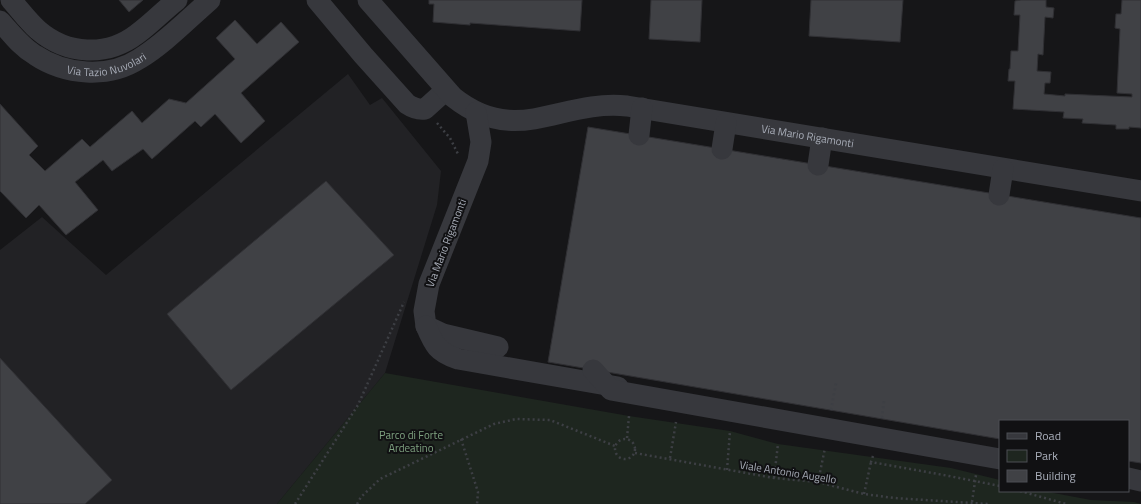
<svg xmlns="http://www.w3.org/2000/svg" width="1141" height="504" font-family="'Titillium Web',sans-serif">
<rect width="100%" height="100%" fill="#161618"/>
<path fill="#222225" d="M348,74L370,105L382,98L441,171L437,205L385,373L277,504H0V250L42,217L106,275Z"/>
<path fill="#1e261f" d="M385,373L629,416L730,431L778,444L951,468L1000,480V491H1043L1091,500L1134,502L1141,504H277Z"/>
<g fill="#404145" stroke="#303034">
<path d="M119,0H143L129,12Z"/>
<path d="M429,0H582L580,31L470,23V25L433,22L434,4H429Z"/>
<path d="M651,0H702L700,42L649,39Z"/>
<path d="M811,0H903L900,42L809,36Z"/>
<path d="M1021,0H1046V7L1054,8L1053,18L1045,17L1043,55L1038,54L1037,71L1051,72L1050,83H1045L1044,94L1065,96V94L1132,97V94L1117,93L1120,29L1115,28L1116,14H1121L1122,0H1141V128L1129,127V129H1116V125L1082,123L1083,119L1063,118L1064,112L1013,109L1015,81H1008L1009,69H1010L1011,51H1018L1020,15H1014L1015,1Z"/>
<path d="M235,20L257,44L281,22L299,42L241,93L265,121L241,143L215,114L201,127L195,121L152,159L143,149L112,171L103,160L75,182L98,210L66,235L39,205L26,218L0,191V104L38,146L29,155L45,171L82,139L90,147L132,111L142,123L169,99L186,103L235,59L216,38Z"/>
<path d="M588,127L1141,218V463L1128,461V421H1000V439L548,362Z"/>
<path d="M326,181L394,255L231,390L167,314Z"/>
<path d="M0,358L112,480L85,504H0Z"/>
</g>
<g fill="none" stroke-linecap="round" stroke-linejoin="round">
<g stroke="#3d3f44" stroke-width="2.5" stroke-dasharray="2 3" stroke-linecap="butt">
<path d="M437,123L450,138L458,154"/>
<path d="M831,410L836,383"/>
<path d="M882,418L884,400"/>
<path d="M627,438L629,416"/>
<circle cx="625" cy="449" r="10"/>
<path d="M461,439L478,492L477,504"/>
<path d="M635,453L774,478L818,482L864,494L894,498L988,504"/>
<path d="M873,456L871,462L949,476L1000,486"/>
<path d="M670,458L676,422"/>
<path d="M727,470L730,431"/>
<path d="M774,478L778,444"/>
<path d="M818,482L825,448"/>
<path d="M1020,491L1066,504"/>
<path d="M864,494L871,462"/>
<path d="M972,502L976,475"/>
<path d="M295,504L358,405L404,302"/>
<path d="M357,504L361,497L380,479L494,424L516,419L550,420L615,446"/>
</g>
<g stroke="#37383d" stroke-width="21">
<path d="M11,0C20,10 28,21 38,30C67,55 107,57 137,34C151,24 163,11 177,0"/>
<path d="M317,0L363,55L407,104C413,108 418,110 425,109L446,90"/>
<path id="s1" d="M368,0L453,97C517,148 560,99 627,106L1141,191"/>
<path id="s2" d="M0,21C11,33 21,47 35,55C65,75 108,79 139,59C164,44 187,20 210,0"/>
<path d="M476,112L481,142L478,161L429,284L424,311L426,326L443,334L498,347"/>
<path d="M639,135L642,108"/>
<path d="M722,149L726,123"/>
<path d="M818,165L822,138"/>
<path d="M999,195L1003,169"/>
<path d="M426,326C434,345 437,352 458,359L618,387"/>
<path d="M1128,478L1141,481"/>
</g>
<path stroke="#37383d" stroke-width="21" d="M593,370L611,390L1000,459"/>
</g>
<g text-anchor="middle" dominant-baseline="central" stroke-width="4" stroke-linejoin="round" paint-order="stroke">
<g font-size="11" fill="#a8adb8" stroke="#111113">
<text stroke="none"><textPath href="#s2" startOffset="125">Via Tazio Nuvolari</textPath></text>
<text stroke="none"><textPath href="#s1" startOffset="493">Via Mario Rigamonti</textPath></text>
<text transform="translate(446 243) rotate(-69)">Via Mario Rigamonti</text>
<text transform="translate(788 472) rotate(9)">Viale Antonio Augello</text>
</g>
<g font-size="11" fill="#7fa381" stroke="#111113">
<text x="411" y="435">Parco di Forte<tspan x="411" dy="13">Ardeatino</tspan></text>
</g>
</g>
<rect x="999" y="420" width="130" height="72" fill="#111113" stroke="#4d4f55"/>
<rect x="1007" y="433" width="20" height="6" fill="#37383d" stroke="#4d4f55"/>
<text x="1035" y="440" font-size="12" fill="#a8adb8">Road</text>
<rect x="1007" y="450" width="20" height="12" fill="#1e261f" stroke="#4d4f55"/>
<text x="1035" y="460" font-size="12" fill="#a8adb8">Park</text>
<rect x="1007" y="470" width="20" height="12" fill="#404145" stroke="#4d4f55"/>
<text x="1035" y="480" font-size="12" fill="#a8adb8">Building</text>
</svg>
